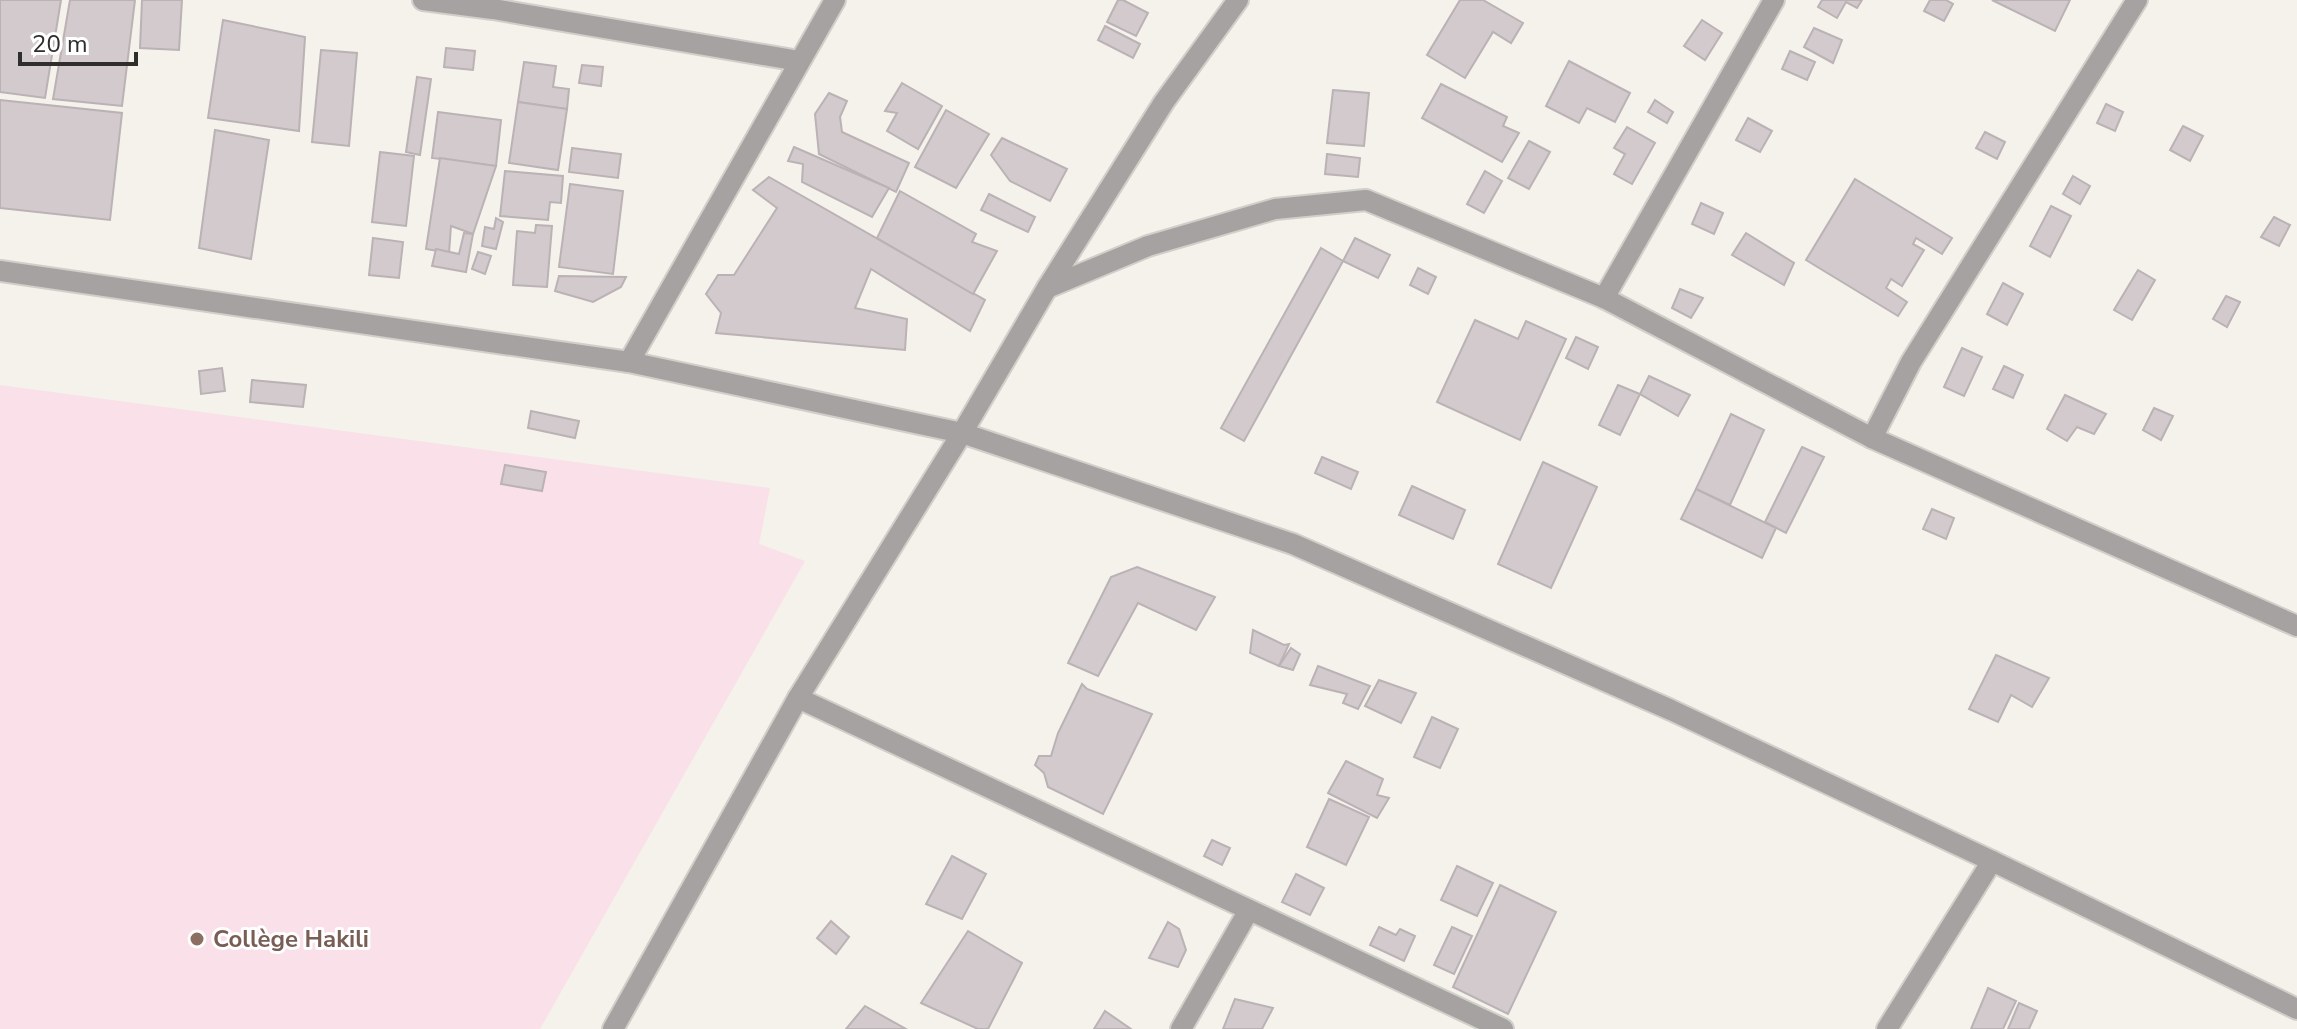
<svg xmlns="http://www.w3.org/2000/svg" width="2297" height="1029" font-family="'Nunito Sans',sans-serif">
<rect width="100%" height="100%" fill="#f4f2eb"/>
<path fill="#fae0e8" d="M0,385L770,488L759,544L805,561L540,1029H0Z"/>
<g fill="#d2cacd" stroke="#bab2b5" stroke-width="2">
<path d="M0,0H61L45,98L0,92Z"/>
<path d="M70,0H135L122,106L53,99Z"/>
<path d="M142,0H182L179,50L140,48Z"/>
<path d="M1118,0H1123L1148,13L1136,36L1107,22Z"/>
<path d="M1460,0H1483L1523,23L1511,43L1493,32L1465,78L1427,55Z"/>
<path d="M1822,0H1862L1857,8L1846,2L1837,18L1818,7Z"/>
<path d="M1930,0H1946L1953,4L1944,21L1924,11Z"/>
<path d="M1992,0H2070L2055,31Z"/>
<path d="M223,20L305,37L299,131L208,118Z"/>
<path d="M1702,20L1722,33L1705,60L1684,46Z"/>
<path d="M1105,26L1140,44L1133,58L1098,40Z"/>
<path d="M1814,28L1842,40L1833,63L1804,47Z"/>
<path d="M446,48L475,51L473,70L444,67Z"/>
<path d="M321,50L357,53L349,146L312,142Z"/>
<path d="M1790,51L1815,62L1807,80L1782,69Z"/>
<path d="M1569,61L1630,93L1615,122L1587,108L1579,123L1546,106Z"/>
<path d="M524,62L556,66L553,87L569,89L567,109L518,102Z"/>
<path d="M582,65L603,67L601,86L579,83Z"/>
<path d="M417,77L431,79L420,155L406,152Z"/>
<path d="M902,83L942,106L918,149L887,131L897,113L885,111Z"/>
<path d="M1441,84L1507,117L1503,126L1519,133L1502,162L1422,118Z"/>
<path d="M1333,90L1369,93L1364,146L1327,143Z"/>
<path d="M829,93L847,101L840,117L842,132L909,163L896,192L819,154L815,114Z"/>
<path d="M0,100L122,113L110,220L0,208Z"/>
<path d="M1655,100L1673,112L1667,123L1648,112Z"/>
<path d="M518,102L567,109L558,170L509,163Z"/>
<path d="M2106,104L2123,112L2115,131L2097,123Z"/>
<path d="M946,110L989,134L956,188L915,167Z"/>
<path d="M438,112L501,120L496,166L432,158Z"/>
<path d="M1748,118L1772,131L1760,152L1736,140Z"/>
<path d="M2183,126L2203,136L2190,161L2170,150Z"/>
<path d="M1627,127L1655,143L1632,184L1614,174L1625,154L1614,148Z"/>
<path d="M215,130L269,140L251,259L199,248Z"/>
<path d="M1985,132L2005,142L1997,159L1976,148Z"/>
<path d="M1002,138L1067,169L1050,201L1010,181L991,155Z"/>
<path d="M1529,141L1550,152L1529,189L1508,178Z"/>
<path d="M794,147L889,188L872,217L802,182L803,164L788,161Z"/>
<path d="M572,148L621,154L618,178L569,172Z"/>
<path d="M380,152L414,156L406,226L372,222Z"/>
<path d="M1327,154L1360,158L1358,177L1325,174Z"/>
<path d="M440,158L496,166L473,234L451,226L449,253L426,249Z"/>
<path d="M505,171L563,176L561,203L550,202L548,220L500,216Z"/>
<path d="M1485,171L1502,181L1484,213L1467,204Z"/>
<path d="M2073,176L2090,186L2080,204L2063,194Z"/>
<path d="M769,177L985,300L970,331L871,269L855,308L907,319L905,350L716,333L721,313L706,294L718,275H734L777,208L753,190Z"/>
<path d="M1855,179L1952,238L1942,254L1916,238L1913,244L1924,250L1902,286L1891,279L1886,288L1907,302L1898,316L1806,260Z"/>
<path d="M570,184L623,191L613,274L559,267Z"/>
<path d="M900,191L976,234L972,242L997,251L973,294L877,238Z"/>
<path d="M989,194L1035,217L1028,232L981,210Z"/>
<path d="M1701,203L1723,213L1714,234L1692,224Z"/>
<path d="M2051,206L2071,216L2050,257L2030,246Z"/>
<path d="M2274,217L2290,225L2279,246L2261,237Z"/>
<path d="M496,218L503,222L496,249L482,246L485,227L494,229Z"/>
<path d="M536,225L552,226L547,287L513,285L517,231L535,233Z"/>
<path d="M464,233L473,234L466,272L432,266L436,249L459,254Z"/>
<path d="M1746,233L1794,263L1784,285L1732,255Z"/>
<path d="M373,238L403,242L399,278L369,275Z"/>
<path d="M1355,238L1390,255L1378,278L1343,261Z"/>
<path d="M1321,248L1343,261L1244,441L1221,428Z"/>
<path d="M478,252L491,256L485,274L472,269Z"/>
<path d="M1418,268L1436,277L1428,294L1410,285Z"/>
<path d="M2138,270L2155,280L2132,320L2114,310Z"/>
<path d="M559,276L626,277L621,287L593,302L555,291Z"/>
<path d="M2003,283L2023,294L2007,325L1987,314Z"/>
<path d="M1680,289L1703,298L1691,318L1672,308Z"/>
<path d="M2226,296L2240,302L2227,327L2213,319Z"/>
<path d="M1475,320L1518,339L1526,321L1566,339L1520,440L1437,402Z"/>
<path d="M1576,337L1598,347L1588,369L1566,358Z"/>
<path d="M1962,348L1982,357L1964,396L1944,387Z"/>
<path d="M2004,366L2023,375L2013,398L1993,389Z"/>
<path d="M222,368L225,391L201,394L199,371Z"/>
<path d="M1649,376L1690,395L1678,416L1640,394Z"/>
<path d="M252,380L306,385L303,407L250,402Z"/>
<path d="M1618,385L1640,394L1620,435L1599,425Z"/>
<path d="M2065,395L2106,414L2094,434L2077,427L2067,441L2047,429Z"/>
<path d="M2154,408L2173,416L2161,440L2143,430Z"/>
<path d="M531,411L579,421L575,438L528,428Z"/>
<path d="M1731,414L1764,430L1730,505L1696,489Z"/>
<path d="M1802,447L1824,457L1786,533L1765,522Z"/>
<path d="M1322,457L1358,472L1351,489L1315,473Z"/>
<path d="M1543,462L1597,487L1551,588L1498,564Z"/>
<path d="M505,465L546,472L542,491L501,484Z"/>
<path d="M1412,486L1465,510L1453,539L1399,515Z"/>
<path d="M1696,489L1776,528L1762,558L1681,519Z"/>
<path d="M1932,509L1954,518L1946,539L1923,529Z"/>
<path d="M1137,567L1215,597L1196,630L1138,603L1098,676L1068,663L1111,577Z"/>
<path d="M1253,630L1284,645L1289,644L1279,666L1250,653Z"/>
<path d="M1291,648L1300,654L1293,670L1279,666Z"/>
<path d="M1996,655L2049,678L2032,707L2011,695L1998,722L1969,709Z"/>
<path d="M1318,666L1370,686L1358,709L1343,703L1347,694L1310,685Z"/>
<path d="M1379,680L1416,693L1401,723L1365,706Z"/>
<path d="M1082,684L1087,689L1152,714L1103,814L1048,787L1044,773L1035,765L1039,756H1051L1058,733Z"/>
<path d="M1432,717L1458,729L1440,768L1414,757Z"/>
<path d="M1346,761L1383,779L1377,795L1389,798L1377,818L1328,793Z"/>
<path d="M1329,799L1369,817L1346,865L1307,847Z"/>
<path d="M1212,840L1230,848L1222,865L1204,856Z"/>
<path d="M952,856L986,874L962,919L926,904Z"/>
<path d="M1457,866L1493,883L1477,916L1441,900Z"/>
<path d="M1296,874L1324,888L1310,915L1282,902Z"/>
<path d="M1500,885L1556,912L1508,1014L1453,987Z"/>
<path d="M831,921L849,937L836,954L817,938Z"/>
<path d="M1168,922L1179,929L1186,950L1178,967L1149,958Z"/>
<path d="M1379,927L1396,935L1400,929L1415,936L1404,961L1370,945Z"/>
<path d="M1452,927L1472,936L1454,974L1434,965Z"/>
<path d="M968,931L1022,963L988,1029H978L921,1003Z"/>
<path d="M1988,988L2016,1001L2003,1029H1971Z"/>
<path d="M1235,999L1273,1008L1262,1029H1223Z"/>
<path d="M2019,1003L2037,1011L2029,1029H2008Z"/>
<path d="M865,1006L906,1029H846Z"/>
<path d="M1105,1011L1131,1029H1094Z"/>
</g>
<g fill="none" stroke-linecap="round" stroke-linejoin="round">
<g stroke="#d1cfc9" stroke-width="24">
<g id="minor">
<path d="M423,0L493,9L799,61"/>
<path d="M0,271L629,362L962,433L1293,544L1671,710L1992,861L2297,1009"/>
<path d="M1047,288L1148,246L1275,209L1366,200L1604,298L1872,438L2297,626"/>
<path d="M1604,298L1774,0"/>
<path d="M629,362L835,0"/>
<path d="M1872,438L1911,362L2137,0"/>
<path d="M798,698L1503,1029"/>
<path d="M613,1029L798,698L962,433L1047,288L1164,102L1238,0"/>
<path d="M1181,1029L1249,910"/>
<path d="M1887,1029L1992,861"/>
</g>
</g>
<use href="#minor" stroke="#a5a2a1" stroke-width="20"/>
</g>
<circle fill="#8d6e63" stroke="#fff" stroke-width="3" cx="197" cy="939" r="8"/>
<g text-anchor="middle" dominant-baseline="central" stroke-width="6" stroke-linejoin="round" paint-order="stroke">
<g font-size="24" font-weight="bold" fill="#785e54" stroke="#fff" text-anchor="start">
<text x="213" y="939">Collège Hakili</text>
</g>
</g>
<path d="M20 52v12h116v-12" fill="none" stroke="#2f2e2c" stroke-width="4"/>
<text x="32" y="52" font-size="24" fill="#2f2e2c" stroke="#ffffff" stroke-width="6" paint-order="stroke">20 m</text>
</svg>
